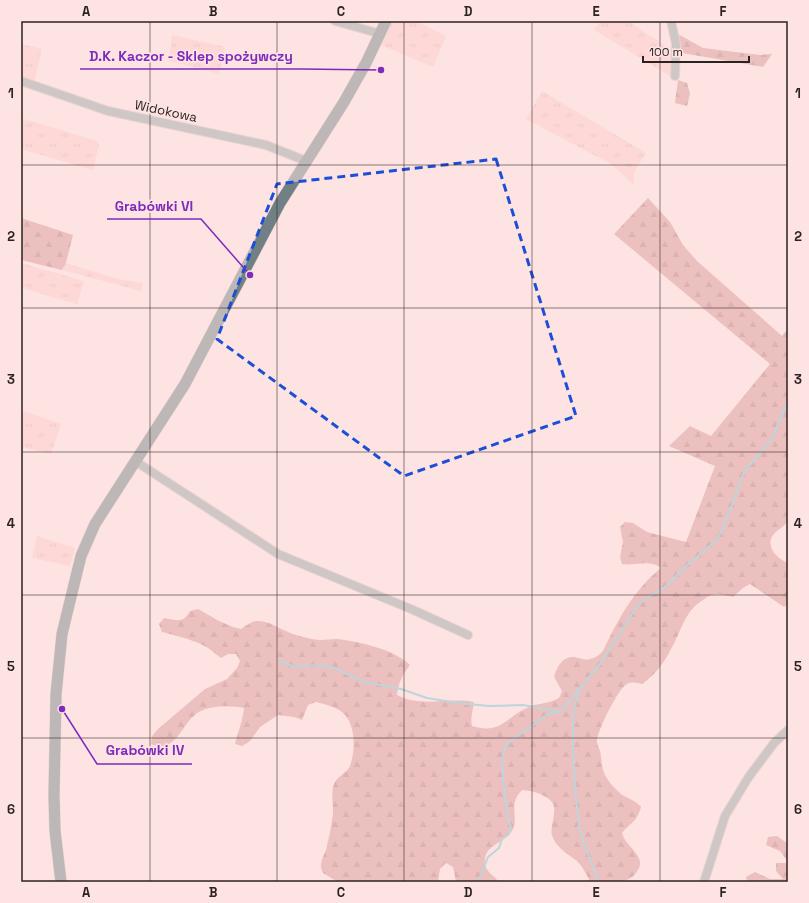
<svg xmlns="http://www.w3.org/2000/svg" width="809" height="903" font-family="'Space Grotesk',sans-serif">
<defs>
<pattern id="grass-tufts" width="24" height="20" patternUnits="userSpaceOnUse"><rect width="24" height="20" fill="#fccbc9"/><path d="M3 7l-1-3M5 7V3M7 7l1-3M15 17l-1-3M17 17v-4M19 17l1-3" fill="none" stroke="#d8aeac"/></pattern>
<pattern id="forest-firs" width="22" height="20" patternUnits="userSpaceOnUse"><rect width="22" height="20" fill="#d89493"/><path d="M5 1l3.5 6h-7zM16 11l3.5 6h-7z" fill="#af7878"/></pattern>
</defs>
<rect width="100%" height="100%" fill="#fde3e2"/>
<g fill="url(#grass-tufts)">
<path d="M391,21H416L446,36L433,67L381,45Z"/>
<path d="M600,21H628L672,50V77L594,30Z"/>
<path d="M172,35L225,47L219,74L169,61Z"/>
<path d="M21,44L42,49L34,83L21,79Z"/>
<path d="M542,91L646,153L634,172V185L611,164L526,119Z"/>
<path d="M21,118L97,141L99,145L93,170L21,149Z"/>
<path d="M21,263L84,281L77,304L21,288Z"/>
<path d="M66,263L118,279L143,283L141,291L62,270Z"/>
<path d="M21,410L61,424L51,454L21,447Z"/>
<path d="M37,536L75,548L70,566L32,558Z"/>
</g>
<g fill="url(#forest-firs)">
<path d="M678,34L703,48L760,55L772,54L763,67L682,53Z"/>
<path d="M678,80L687,83L690,94L687,106L675,103Z"/>
<path d="M648,198L670,222L683,245L697,261L782,336L788,329V521C784,527 778,529 774,534C764,545 777,559 788,563V604L784,607L750,584L743,588L733,597C728,596 722,594 717,594C712,594 707,597 703,600C684,611 681,633 670,651C664,663 653,677 642,684C637,683 632,681 627,684C619,687 596,733 597,742C597,745 599,748 600,751C602,759 601,767 605,775C608,781 615,789 621,794C628,799 634,799 641,807C637,822 631,822 622,833C626,846 635,848 639,859C641,862 640,867 638,870C629,887 606,882 590,882C587,875 583,867 577,861C568,854 558,849 553,838C547,827 561,809 550,800C542,793 532,791 522,790C507,805 520,818 512,831C506,842 486,845 485,859C483,871 494,875 499,882H456L453,867L446,863L440,869L438,882H338L323,873C322,870 320,867 321,865C321,860 324,855 326,850C328,840 331,830 332,820C335,808 330,795 334,784C337,776 347,773 350,766C356,750 356,719 339,710C332,706 324,704 316,702L308,705L302,720L294,717L278,715L260,727L250,741L242,746L235,744C238,732 243,720 244,708C231,705 207,705 196,714C181,725 176,754 151,744L152,736L158,729L205,689L227,679L237,668L240,661L236,654H228L221,658C216,655 213,651 208,648C198,641 174,635 162,632L159,624L164,618C177,620 183,624 190,611L198,609L219,621L233,627L241,629C246,626 252,621 257,621C269,621 276,627 286,631C294,635 303,637 312,639C321,641 328,639 337,639C361,642 393,649 410,665C403,674 398,683 397,695C421,708 448,697 474,702C473,711 470,717 472,726C502,735 505,717 529,707C539,703 548,704 559,698L562,691L554,677C557,667 562,656 575,657C580,658 585,661 590,659C596,658 600,654 603,651C618,619 634,590 661,568C650,559 635,566 622,564L620,557L623,542L620,527L625,522L633,523L647,532L686,542L715,466L669,446L690,426L711,436L770,364L614,234Z"/>
<path d="M21,218L73,235L66,263L62,270L21,260Z"/>
<path d="M777,836L788,844V862L780,851L766,845L768,837Z"/>
<path d="M776,863H788V882H747L746,877L755,872L770,879H783L776,871Z"/>
</g>
<g fill="none" stroke-linecap="round" stroke-linejoin="round">
<g stroke="#72c3d3" stroke-width="2">
<path d="M279,660L294,667L320,665L332,667L364,682L401,689L427,698L459,703L489,706L523,705L558,711"/>
<path d="M579,690L573,713V754L576,798L579,826L584,844L597,877L598,882"/>
<path d="M478,882L488,857L499,848L502,839L508,835L511,828L508,817L503,780L502,759L505,747L512,740L548,714L561,711L600,664L639,603L664,588L685,567L717,540L724,526L744,472L772,439L788,400"/>
</g>
<g stroke="#d7c0bf" stroke-width="10">
<g id="street">
<path d="M335,21L381,34"/>
<path d="M671,21L676,44L675,76"/>
<path d="M21,81L108,111L266,145L306,161"/>
<path d="M135,461L278,554L411,609L468,635"/>
<path d="M704,882L725,816L748,778L774,743L788,730"/>
</g>
</g>
<g stroke="#d7c0bf" stroke-width="12">
<path id="secondary" d="M61,882L55,831L54,795L56,694L62,634L81,556L95,524L185,384L280,203L344,102L366,63L386,21"/>
</g>
<use href="#street" stroke="#98a3a5" stroke-width="8"/>
<use href="#secondary" stroke="#708084" stroke-width="11"/>
</g>
<path d="M0 0H809V903H0ZM496,159L576,416L404,476L217,339L277,184Z" fill="#fde3e2" fill-opacity=".55" fill-rule="evenodd"/>
<path fill="none" stroke="#1d4ed8" stroke-width="3" stroke-dasharray="8 5" stroke-linejoin="round" d="M496,159L576,416L404,476L217,339L277,184Z"/>
<path fill="none" stroke="#2c2222" stroke-width="1" stroke-opacity="0.55" d="M150,21V882M277,21V882M404,21V882M532,21V882M660,21V882M21,165H788M21,308H788M21,452H788M21,595H788M21,738H788"/>
<g text-anchor="middle" dominant-baseline="central" stroke-width="3.5" stroke-linejoin="round" paint-order="stroke">
<g font-size="13" fill="#2c2222" stroke="#fde3e2">
<text transform="translate(166 111) rotate(12)">Widokowa</text>
</g>
</g>
<path fill="none" stroke="#7b2cbf" stroke-width="1.5" d="M381 70L301 69H80M250 275L201 219H107M62 709L97 764H192"/>
<g fill="#7b2cbf" stroke="#fde3e2" stroke-width="1.5">
<circle cx="381" cy="70" r="4"/>
<circle cx="250" cy="275" r="4"/>
<circle cx="62" cy="709" r="4"/>
</g>
<g font-size="14" text-anchor="middle" font-weight="bold" fill="#7b2cbf" stroke="#fde3e2" stroke-width="3.5" stroke-linejoin="round" paint-order="stroke">
<text x="191" y="61">D.K. Kaczor - Sklep spożywczy</text>
<text x="154" y="211">Grabówki VI</text>
<text x="145" y="755">Grabówki IV</text>
</g>
<rect width="809" height="903" fill="none" stroke="#fde3e2" stroke-width="44"/>
<path d="M643 56v6h106v-6" fill="none" stroke="#2c2222" stroke-width="2"/>
<text x="649" y="56" font-size="12" fill="#2c2222" stroke="#fde3e2" stroke-width="3" paint-order="stroke">100 m</text>
<rect x="22" y="22" width="765" height="859" fill="none" stroke="#2c2222" stroke-width="1.5"/>
<g font-size="13" text-anchor="middle" font-weight="bold" fill="#2c2222">
<text x="86" y="16">A</text>
<text x="213" y="16">B</text>
<text x="341" y="16">C</text>
<text x="468" y="16">D</text>
<text x="596" y="16">E</text>
<text x="723" y="16">F</text>
<text x="11" y="98">1</text>
<text x="798" y="98">1</text>
<text x="11" y="241">2</text>
<text x="798" y="241">2</text>
<text x="11" y="384">3</text>
<text x="798" y="384">3</text>
<text x="11" y="528">4</text>
<text x="798" y="528">4</text>
<text x="11" y="671">5</text>
<text x="798" y="671">5</text>
<text x="11" y="814">6</text>
<text x="798" y="814">6</text>
<text x="86" y="897">A</text>
<text x="213" y="897">B</text>
<text x="341" y="897">C</text>
<text x="468" y="897">D</text>
<text x="596" y="897">E</text>
<text x="723" y="897">F</text>
</g>
</svg>
